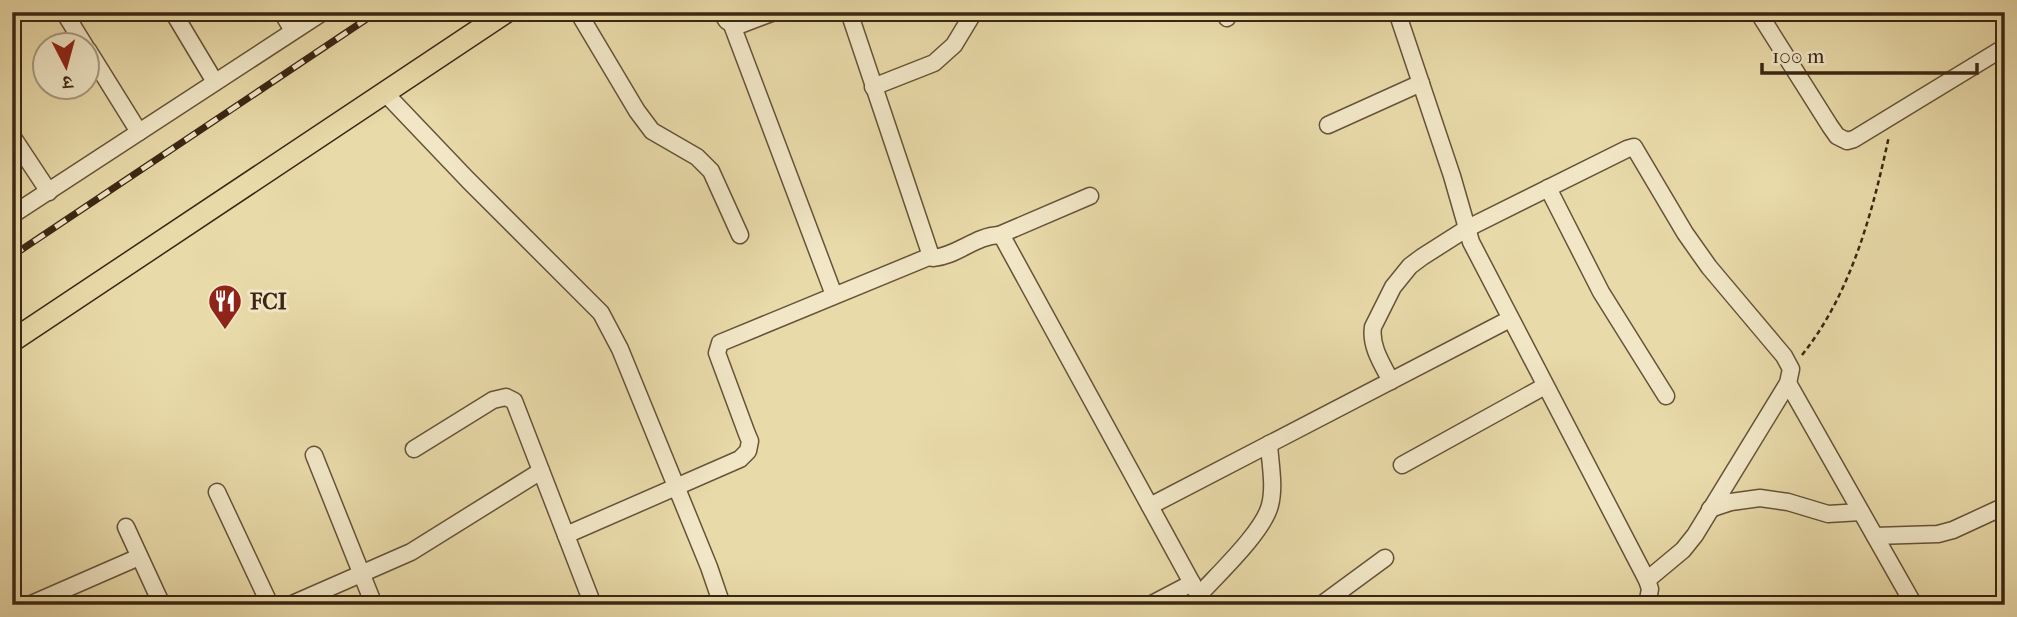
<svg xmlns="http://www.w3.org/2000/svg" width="2017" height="617" font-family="'IM FELL French Canon','Noto Serif Devanagari',serif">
<rect width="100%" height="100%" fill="#e9daa9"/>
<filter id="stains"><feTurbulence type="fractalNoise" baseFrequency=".00286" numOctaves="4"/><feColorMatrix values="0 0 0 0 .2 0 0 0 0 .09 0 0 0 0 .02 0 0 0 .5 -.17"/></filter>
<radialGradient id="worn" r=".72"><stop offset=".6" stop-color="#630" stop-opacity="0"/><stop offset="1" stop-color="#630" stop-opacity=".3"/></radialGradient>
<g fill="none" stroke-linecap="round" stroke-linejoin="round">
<g stroke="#665338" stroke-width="19">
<g id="minor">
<path d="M64,12L85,46"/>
<path d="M173,12L215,82"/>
<path d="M282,12L293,31"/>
<path d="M578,12L637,111L652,131L697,157L711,171L740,235"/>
<path d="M721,12L727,21L737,26L774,12"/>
<path d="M849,12L931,256L933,258C957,256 975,236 999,235L1003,238L1204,605"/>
<path d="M1225,12L1227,18"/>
<path d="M1397,12L1452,176L1471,242L1647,580L1650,589L1647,605"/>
<path d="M1758,12L1830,126L1837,136L1847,141L1854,139L2005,47"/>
<path d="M732,25L834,295"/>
<path d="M88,50L139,132"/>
<path d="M873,87L934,63L954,45L974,12"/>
<path d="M386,94L468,180L601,313L620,349L709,567L722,605"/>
<path d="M1328,125L1421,83"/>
<path d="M12,136L49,192"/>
<path d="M1548,188L1601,292L1666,396"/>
<path d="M12,215L323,12"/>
<path d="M999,235L1090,196"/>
<path d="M1391,381C1382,364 1370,346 1373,327L1393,287L1410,266L1422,257L1466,229L1627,149L1634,147L1685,233L1709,267L1784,356L1791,369L1788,383L1695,535L1683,550L1647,580"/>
<path d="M1788,383L1914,605"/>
<path d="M414,449L493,400L506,397L514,401L593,605"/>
<path d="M314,455L374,605"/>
<path d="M1402,465L1545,386"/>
<path d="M217,492L270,605"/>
<path d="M1150,506L1510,319"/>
<path d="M1710,509L1731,502L1760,498L1788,502L1828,514L1861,512"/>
<path d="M126,527L162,605"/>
<path d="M566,535L740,459L748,451L750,441L747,434L717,353L720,343L931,256"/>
<path d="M1875,536L1938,534L1953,530L2005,506"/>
<path d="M1199,595C1218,574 1264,531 1270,505C1275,486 1270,463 1269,444"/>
<path d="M29,605L139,557"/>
<path d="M290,605L411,552L541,471"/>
<path d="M1150,605L1192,583"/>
<path d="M1321,605L1385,558"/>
</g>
</g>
<g stroke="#3b2612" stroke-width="24">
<path id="major" d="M12,341L506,12"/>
</g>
<path stroke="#3b2612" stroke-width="2.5" stroke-dasharray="5 3.5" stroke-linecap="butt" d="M1802,355C1851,294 1873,211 1889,136"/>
<use href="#minor" stroke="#f1e7c7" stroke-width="16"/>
<use href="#major" stroke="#e9daa9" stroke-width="21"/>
<g stroke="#3b2612" stroke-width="7">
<path id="rail" d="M12,256L377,12"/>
</g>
<use href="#rail" stroke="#f1e7c7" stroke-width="4.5" stroke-dasharray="13" stroke-linecap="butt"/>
</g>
<defs>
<g id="restaurant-pin" transform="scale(1.75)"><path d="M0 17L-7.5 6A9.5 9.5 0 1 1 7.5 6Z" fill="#8f2418" stroke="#f1e7c7"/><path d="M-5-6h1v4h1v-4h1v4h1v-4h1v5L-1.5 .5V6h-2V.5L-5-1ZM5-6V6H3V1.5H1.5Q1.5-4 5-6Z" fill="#fff"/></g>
</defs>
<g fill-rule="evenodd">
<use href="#restaurant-pin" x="225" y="301"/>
</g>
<g text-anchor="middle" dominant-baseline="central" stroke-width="6" stroke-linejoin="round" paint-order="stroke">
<g font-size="23" font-weight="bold" fill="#3b2612" stroke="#f1e7c7" text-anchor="start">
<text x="250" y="301">FCI</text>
</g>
</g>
<rect width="2017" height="617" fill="none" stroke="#e9daa9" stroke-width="42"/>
<rect x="14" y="14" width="1989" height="589" fill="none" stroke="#3b2612" stroke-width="3.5"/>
<rect x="21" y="21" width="1975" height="575" fill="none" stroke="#3b2612" stroke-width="2"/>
<g transform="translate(66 66) rotate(174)"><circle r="33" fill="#f1e7c7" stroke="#a89a7f" stroke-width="2"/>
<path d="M0-5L12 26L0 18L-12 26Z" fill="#8f2418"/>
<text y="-10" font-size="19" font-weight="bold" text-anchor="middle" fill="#3b2612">उ</text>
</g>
<path d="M1762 63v10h215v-10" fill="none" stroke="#3b2612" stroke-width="3.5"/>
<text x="1772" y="63" font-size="21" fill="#3b2612" stroke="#f1e7c7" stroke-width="5" paint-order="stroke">100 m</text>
<rect width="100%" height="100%" filter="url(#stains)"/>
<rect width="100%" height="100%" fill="url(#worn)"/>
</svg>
